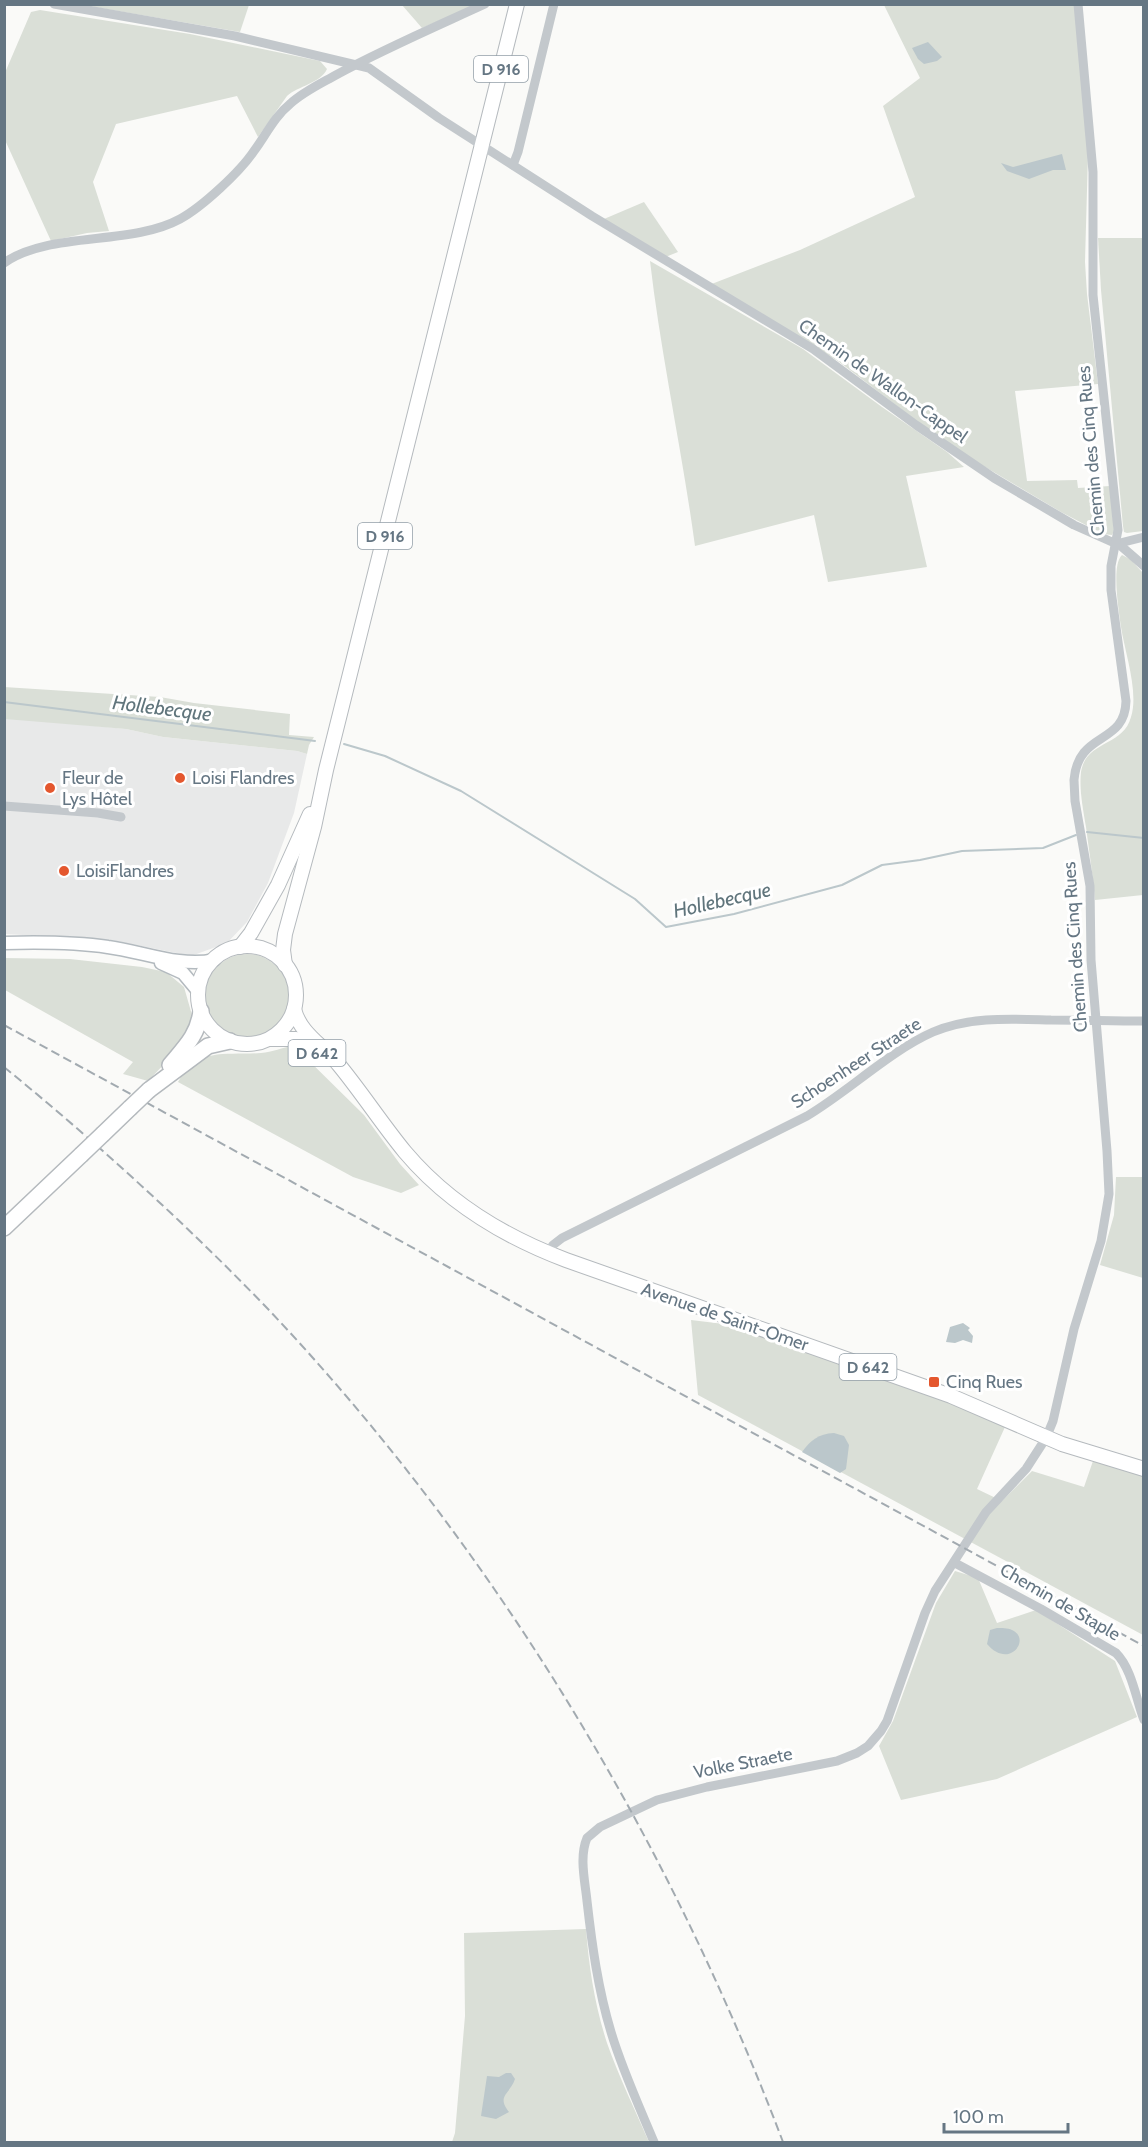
<svg xmlns="http://www.w3.org/2000/svg" width="1148" height="2147" font-family="Cabin,sans-serif">
<rect width="100%" height="100%" fill="#fafaf8"/>
<path fill="#e8e9e9" d="M4,717L126,729L163,737L297,751L307,754L294,813L268,883L247,922L227,943L191,956L112,940L5,934Z"/>
<g fill="#dadfd7">
<path d="M83,5H249L240,32Z"/>
<path d="M402,5H476L422,28Z"/>
<path d="M884,5H1075L1088,154L1085,262L1087,294L1098,384L1015,391L1027,481L1077,480L1078,488L1110,486L1114,531L1112,535L1103,534L1061,512L970,458L914,419L838,361L709,285L800,250L915,197L883,106L920,78Z"/>
<path d="M40,10L190,34L320,61L327,69C321,83 298,86 287,96L258,137L237,96L116,124L93,182L109,231L87,233L51,241L5,140L4,75L31,12Z"/>
<path d="M644,202L678,252L663,258L604,219Z"/>
<path d="M1098,238H1143V531L1127,533L1124,532L1123,526L1101,290Z"/>
<path d="M650,261L803,349L882,407L947,452L964,467L906,476L927,567L828,582L814,515L695,546C682,450 661,356 650,261Z"/>
<path d="M1122,555L1130,559L1143,573V895L1095,900C1093,875 1089,851 1086,827C1083,809 1079,789 1081,772C1086,740 1123,747 1131,717C1139,692 1125,653 1121,627C1119,612 1111,565 1122,555Z"/>
<path d="M4,687L160,697L194,703L290,714L289,735L314,737L309,745L307,754L297,751L163,737L126,729L5,719Z"/>
<circle cx="247" cy="996" r="42"/>
<path d="M4,958L70,959L142,967L166,972L184,987L194,1022L168,1060L148,1081L123,1074L133,1062L5,990Z"/>
<path d="M293,1045L364,1115L400,1164L419,1185L401,1193L353,1177L178,1082C198,1046 227,1056 261,1053C272,1052 283,1048 293,1045Z"/>
<path d="M1116,1177H1143V1278L1100,1265L1114,1215Z"/>
<path d="M691,1320L732,1325L882,1377L958,1406L1005,1427L977,1489L1002,1501L1032,1471L1084,1487L1093,1461L1143,1474V1635L698,1395Z"/>
<path d="M955,1571L978,1578L997,1623L1036,1610L1115,1661L1137,1717L997,1779L901,1800L879,1746L893,1721L936,1603Z"/>
<path d="M586,1929C589,1968 595,2006 607,2043C619,2077 635,2110 649,2142H452L455,2133L465,2016L464,1933Z"/>
</g>
<g fill="#bbc7cb">
<path d="M928,42L942,57L937,61L924,64L918,59L912,48Z"/>
<path d="M1062,154L1066,170H1053L1029,179L1007,171L1001,163L1013,167Z"/>
<path d="M963,1323L970,1328L968,1330L973,1336L972,1343L963,1340L955,1343L946,1342L950,1327Z"/>
<path d="M834,1433L844,1436L849,1445L846,1469L840,1473L802,1452C811,1440 818,1434 834,1433Z"/>
<path d="M997,1628C1001,1628 1008,1628 1012,1630C1032,1639 1009,1670 987,1644L990,1630Z"/>
<path d="M506,2073H511L515,2079C510,2094 496,2096 509,2112L496,2119L481,2116L487,2076L499,2077Z"/>
</g>
<g fill="none" stroke-linecap="round" stroke-linejoin="round">
<g stroke="#bbc7cb" stroke-width="2">
<path d="M4,702L315,741"/>
<path d="M344,744L385,756L461,791L635,899L666,927L734,914L842,885L882,865L920,860L962,851L1043,848L1076,835"/>
<path d="M1087,832L1144,838"/>
</g>
<g stroke="#b3babf" stroke-width="15">
<g id="secondary">
<path d="M4,943C39,942 74,942 108,947C141,951 181,968 214,960"/>
<path d="M161,963L183,973L198,991"/>
</g>
</g>
<g stroke="#b5babe" stroke-width="16">
<g id="primary">
<circle cx="247" cy="995" r="49"/>
<path d="M240,947L251,933L278,885L310,814"/>
<path d="M285,965L283,950L285,934L314,827L326,770L517,4"/>
<path d="M294,1009C300,1034 324,1046 339,1065C362,1093 382,1124 405,1152C448,1203 505,1237 566,1260L951,1396L1062,1444L1144,1469"/>
<path d="M270,1039H296L316,1052"/>
</g>
</g>
<g stroke="#b4b9bd" stroke-width="18">
<g id="trunk">
<path d="M170,1065C185,1047 198,1035 201,1011"/>
<path d="M149,1090L208,1046L230,1041"/>
<path d="M103,1134L130,1108"/>
<path d="M4,1228L81,1155"/>
</g>
</g>
<g stroke="#c3c8cc" stroke-width="9">
<path d="M54,4L235,36L369,68L439,118L592,216L813,349L916,425L994,478L1074,525L1121,546L1144,566"/>
<path d="M513,165L518,152L554,4"/>
<path d="M4,263C49,231 131,246 180,219C202,207 240,172 254,151C266,135 274,117 290,104C303,92 320,84 336,75C384,49 435,27 485,4"/>
<path d="M1116,544L1144,537"/>
<path d="M4,806L98,813L121,817"/>
<path d="M548,1253L553,1245L562,1238L807,1116C849,1091 890,1051 933,1032C971,1016 1012,1019 1051,1020C1082,1020 1113,1021 1144,1021"/>
<path d="M955,1563L1041,1609L1116,1653C1132,1669 1136,1699 1144,1720"/>
<path d="M654,2142C639,2106 622,2069 611,2032C598,1989 592,1945 587,1901C585,1881 579,1857 587,1838L600,1827L657,1800L707,1787L837,1761L857,1753L868,1746L881,1731L887,1721L925,1613L935,1591L986,1512L1026,1469L1046,1438L1053,1421L1074,1329L1101,1241L1109,1194L1107,1151L1091,960L1090,886L1075,801L1074,780C1078,730 1125,746 1126,701L1111,590V566L1118,530L1093,295V172L1078,4"/>
</g>
<use href="#secondary" stroke="#fff" stroke-width="12"/>
<use href="#primary" stroke="#fff" stroke-width="14"/>
<use href="#trunk" stroke="#fff" stroke-width="15"/>
<g stroke="#a2aab0" stroke-width="2" stroke-dasharray="9 4.5" stroke-linecap="butt">
<path d="M4,1025L1144,1646"/>
<path d="M4,1067C97,1143 185,1223 268,1309C494,1548 667,1836 783,2142"/>
</g>
<g stroke="#b4b9bd" stroke-width="18" stroke-linecap="butt">
<g id="trunk-bridge">
<path d="M130,1108L149,1090"/>
<path d="M81,1155L103,1134"/>
</g>
</g>
<use href="#trunk-bridge" stroke="#fff" stroke-width="15"/>
</g>
<g fill="#e4572e" stroke="#fff" stroke-width="2">
<circle cx="180" cy="778" r="6"/>
<circle cx="50" cy="788" r="6"/>
<circle cx="64" cy="871" r="6"/>
<rect x="928" y="1376" width="12" height="12" rx="3"/>
</g>
<g text-anchor="middle" dominant-baseline="central" stroke-width="6" stroke-linejoin="round" paint-order="stroke">
<g fill="#fff" stroke="#939fa8" stroke-width="1.5">
<rect x="474" y="56" width="54" height="26" rx="4.5"/>
<rect x="358" y="523" width="54" height="26" rx="4.5"/>
<rect x="288.5" y="1040" width="57" height="26" rx="4.5"/>
<rect x="839.5" y="1354" width="57" height="26" rx="4.5"/>
</g>
<g font-size="16" font-weight="bold" fill="#657683">
<text x="501" y="69">D 916</text>
<text x="385" y="536">D 916</text>
<text x="317" y="1053">D 642</text>
<text x="868" y="1367">D 642</text>
</g>
<g font-size="18" fill="#657683" stroke="#fff">
<text transform="translate(883 381) rotate(35)">Chemin de Wallon-Cappel</text>
<text transform="translate(1091 451) rotate(-95)">Chemin des Cinq Rues</text>
<text transform="translate(1075 947) rotate(-94)">Chemin des Cinq Rues</text>
<text transform="translate(856 1063) rotate(-33)">Schoenheer Straete</text>
<text transform="translate(725 1317) rotate(19)">Avenue de Saint-Omer</text>
<text transform="translate(1060 1602) rotate(30)">Chemin de Staple</text>
<text transform="translate(743 1763) rotate(-11)">Volke Straete</text>
</g>
<g font-size="18" fill="#657683" stroke="#fff" text-anchor="start">
<text x="62" y="778">Fleur de<tspan x="62" dy="21">Lys Hôtel</tspan></text>
<text x="192" y="778">Loisi Flandres</text>
<text x="76" y="871">LoisiFlandres</text>
<text x="946" y="1382">Cinq Rues</text>
</g>
<g font-size="20" font-style="italic" fill="#60757c" stroke="#fff">
<text transform="translate(162 708) rotate(7)">Hollebecque</text>
<text transform="translate(722 900) rotate(-13)">Hollebecque</text>
</g>
</g>
<rect width="1148" height="2147" fill="none" stroke="#657683" stroke-width="12"/>
<path d="M944 2123v9h124v-9" fill="none" stroke="#657683" stroke-width="3"/>
<text x="953" y="2123" font-size="18" fill="#657683" stroke="#ffffff" stroke-width="4.5" paint-order="stroke">100 m</text>
</svg>
